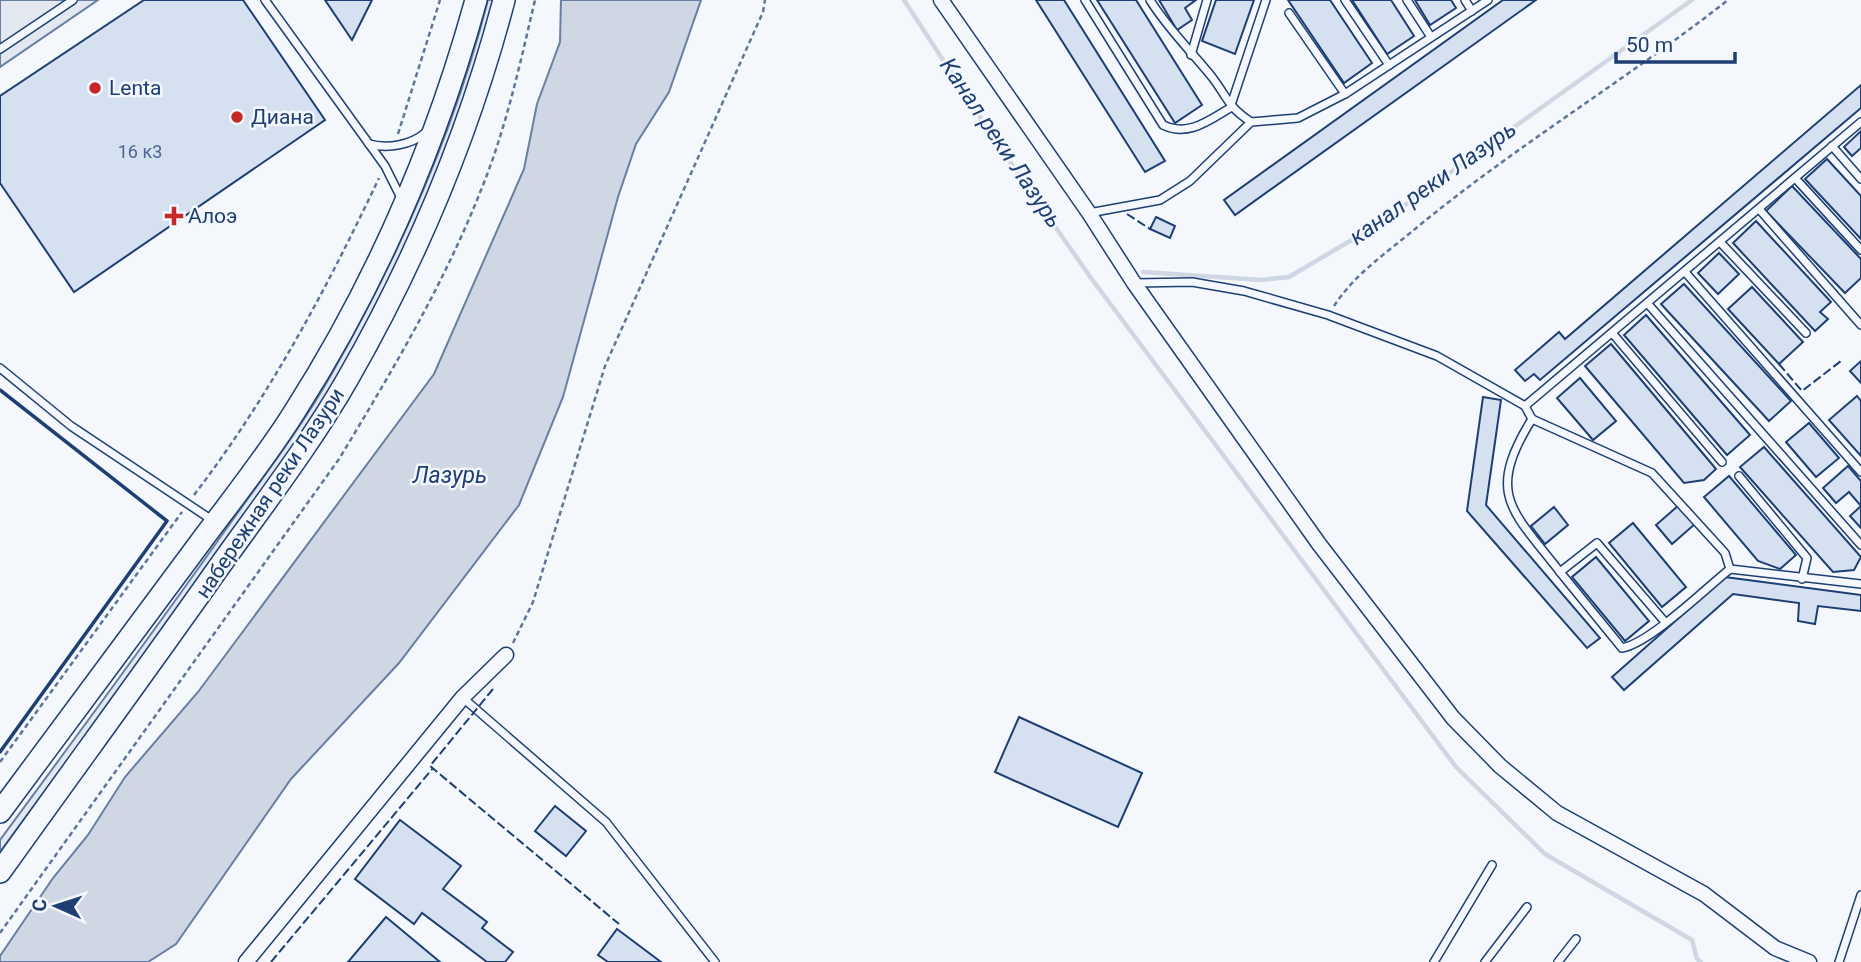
<svg xmlns="http://www.w3.org/2000/svg" width="1861" height="962" font-family="Roboto,sans-serif">
<rect width="100%" height="100%" fill="#f4f7fb"/>
<path fill="#e3e9f0" stroke="#687fa3" stroke-width="2" d="M488,0H495C466,100 433,198 385,291C339,382 280,466 221,549C148,651 74,751 0,852V840C75,738 151,636 224,532C260,481 300,430 331,375C399,256 454,133 488,0Z"/>
<path fill="#e3e8f0" stroke="#687fa3" stroke-width="2" d="M0,0H98L0,67Z"/>
<path fill="#cfd7e4" stroke="#687fa3" stroke-width="2" d="M561,0H701L669,92L636,144L618,197L563,397L519,505L399,663L291,779L176,944L148,962H0V956L53,878L88,835L125,777L198,692L434,374L524,169L537,104L560,42Z"/>
<g fill="none" stroke-linecap="round" stroke-linejoin="round">
<g stroke="#cfd7e4" stroke-width="4.5">
<path d="M904,0L999,146L1091,278L1456,767L1545,854L1692,940L1697,959L1701,962"/>
<path d="M1143,272L1261,280L1289,277L1377,225L1692,0"/>
</g>
</g>
<g fill="#d5e0f0" stroke="#1d3f73" stroke-width="2">
<path d="M144,0H243L325,120L74,292L0,183V96Z"/>
<path d="M325,0H372L352,40Z"/>
<path d="M1036,0H1064L1165,161L1145,172Z"/>
<path d="M1097,0H1136L1202,105L1175,123Z"/>
<path d="M1159,0H1196L1185,8L1192,20L1177,30Z"/>
<path d="M1216,0H1254L1235,54L1202,41Z"/>
<path d="M1288,0H1330L1372,63L1344,83Z"/>
<path d="M1352,0H1391L1414,36L1387,54Z"/>
<path d="M1415,0H1451L1456,8L1430,25Z"/>
<path d="M1503,0H1536L1235,215L1224,200Z"/>
<path d="M1861,85V108L1540,380L1534,374L1525,381L1515,370L1559,332L1565,339Z"/>
<path d="M1861,131V148L1852,156L1844,147Z"/>
<path d="M1827,159L1861,196V239L1805,179Z"/>
<path d="M1792,186L1861,259V278L1845,293L1766,211Z"/>
<path d="M1156,217L1175,226L1170,238L1150,229Z"/>
<path d="M1756,221L1831,302L1820,312L1828,319L1815,331L1733,243Z"/>
<path d="M1719,253L1739,274L1718,294L1698,273Z"/>
<path d="M1684,284L1791,401L1769,421L1661,304Z"/>
<path d="M1752,287L1803,342L1779,364L1728,309Z"/>
<path d="M1646,315L1750,435L1727,455L1624,335Z"/>
<path d="M1611,344L1716,469L1704,480L1684,483L1585,366Z"/>
<path d="M1861,361V383L1850,371Z"/>
<path d="M1580,378L1616,421L1593,440L1557,398Z"/>
<path d="M1857,396L1861,401V456L1829,420Z"/>
<path d="M1483,397L1501,400L1486,505L1600,638L1587,648L1467,511Z"/>
<path d="M1809,423L1839,458L1816,477L1786,442Z"/>
<path d="M1764,447L1861,557L1854,570L1833,572L1740,467Z"/>
<path d="M1848,466L1861,481V506L1849,492L1836,503L1823,488Z"/>
<path d="M1729,476L1796,555L1780,569L1758,561L1704,497Z"/>
<path d="M1679,505L1695,524L1672,544L1656,525Z"/>
<path d="M1861,506V528L1850,516Z"/>
<path d="M1554,507L1568,525L1545,544L1531,526Z"/>
<path d="M1633,523L1686,587L1662,607L1609,543Z"/>
<path d="M1596,557L1649,621L1625,641L1572,577Z"/>
<path d="M1725,577L1861,595V611L1818,606L1815,624L1798,621L1799,603L1733,594L1624,690L1612,677Z"/>
<path d="M1019,717L1142,773L1118,827L995,772Z"/>
<path d="M555,806L586,831L566,856L535,831Z"/>
<path d="M400,820L461,866L443,889L487,922L482,928L513,952L505,962H487L422,913L414,924L355,879Z"/>
<path d="M386,917L440,962H348Z"/>
<path d="M617,929L661,962H608L598,955Z"/>
</g>
<g fill="none" stroke-linecap="round" stroke-linejoin="round">
<g stroke="#1d3f73" stroke-width="10">
<g id="service">
<path d="M265,0L385,166L401,198"/>
<path d="M1085,0L1163,125C1188,137 1208,121 1230,108L1266,0"/>
<path d="M1150,0C1168,29 1191,51 1212,77C1228,98 1227,106 1251,122"/>
<path d="M1345,0L1389,65"/>
<path d="M1407,0L1431,37"/>
<path d="M1465,0L1472,11"/>
<path d="M1289,13L1345,94"/>
<path d="M0,49L73,0"/>
<path d="M1191,55L1207,0"/>
<path d="M369,144C388,149 411,145 425,133"/>
<path d="M1832,146L1861,179"/>
<path d="M1795,178L1861,250"/>
<path d="M1759,209L1861,325"/>
<path d="M1089,213L1160,200L1190,181L1251,122L1298,118L1345,94L1488,0"/>
<path d="M1720,242L1806,333"/>
<path d="M1685,272L1861,472"/>
<path d="M1135,283L1192,282L1244,291L1328,315L1437,356L1525,406L1532,419L1652,473L1725,553L1730,569L1861,584"/>
<path d="M1648,304L1861,545"/>
<path d="M1613,334L1722,462"/>
<path d="M0,368L71,426L215,522"/>
<path d="M1525,406L1861,122"/>
<path d="M1532,419C1485,495 1512,510 1560,572"/>
<path d="M1739,476L1807,558L1802,579"/>
<path d="M1665,622L1597,543L1560,572L1622,648C1650,643 1705,589 1730,569"/>
<path d="M463,698L606,822L715,962"/>
<path d="M1434,962L1492,865"/>
<path d="M1485,962L1527,907"/>
<path d="M1558,962L1576,939"/>
<path d="M1839,962L1861,895"/>
</g>
</g>
<g stroke="#1d3f73" stroke-width="17">
<g id="minor">
<path d="M941,0L1089,213L1134,283L1319,544L1453,718L1500,766L1557,813L1704,894L1775,948L1809,962"/>
<path d="M246,962L463,697L506,655"/>
</g>
</g>
<g stroke="#1d3f73" stroke-width="24">
<g id="secondary">
<path d="M0,812C67,721 135,631 202,540C234,497 267,456 295,411C376,284 436,145 476,0"/>
<path d="M0,872C73,770 147,669 219,567C263,505 309,446 347,380C416,260 469,133 504,0"/>
</g>
</g>
<g stroke="#5e769c" stroke-width="2.5" stroke-dasharray="5 3.5" stroke-linecap="butt">
<path d="M398,134L440,0"/>
<path d="M1334,306C1354,275 1386,253 1415,229C1514,147 1626,80 1728,0"/>
<path d="M194,495C269,397 326,290 379,178"/>
<path d="M513,643L533,602L605,366L763,12L765,0"/>
<path d="M0,762L182,512"/>
<path d="M0,933L339,459C391,373 444,284 481,190C506,129 520,64 535,0"/>
</g>
<use href="#service" stroke="#f4f7fb" stroke-width="7"/>
<use href="#minor" stroke="#f4f7fb" stroke-width="14"/>
<use href="#secondary" stroke="#f4f7fb" stroke-width="21"/>
<g stroke="#1d3f73" stroke-width="2" stroke-dasharray="9 3.5" stroke-linecap="butt">
<path d="M1127,214L1150,229"/>
<path d="M1779,364L1802,391L1841,361"/>
<path d="M493,689L430,766L619,924"/>
<path d="M271,962L433,768"/>
</g>
<path stroke="#1d3f73" stroke-width="3.5" d="M0,390L167,521L0,752"/>
</g>
<g fill="#c62828" stroke="#f4f7fb" stroke-width="2.5">
<circle cx="95" cy="88" r="7"/>
<circle cx="237" cy="117" r="7"/>
<path d="M170.5 205.5h7v7h7v7h-7v7h-7v-7h-7v-7h7z"/>
</g>
<g text-anchor="middle" dominant-baseline="central" stroke-width="5" stroke-linejoin="round" paint-order="stroke">
<g font-size="18" fill="#4b6792">
<text x="140" y="151">16 к3</text>
</g>
<g font-size="21" fill="#1d3f73" stroke="#f4f7fb" text-anchor="start">
<text x="109" y="88">Lenta</text>
<text x="251" y="117">Диана</text>
<text x="188" y="216">Алоэ</text>
</g>
<g font-size="21" fill="#1d3f73" stroke="#f4f7fb">
<text transform="translate(270 493) rotate(-56)">набережная реки Лазури</text>
</g>
<g font-size="23" font-style="italic" fill="#1d3f73" stroke="#f4f7fb">
<text transform="translate(1001 143) rotate(56)">Канал реки Лазурь</text>
<text transform="translate(1433 183) rotate(-35)">канал реки Лазурь</text>
<text x="450" y="475">Лазурь</text>
</g>
</g>
<g transform="translate(56 906) rotate(273)" stroke="#f4f7fb" stroke-width="5" paint-order="stroke">
<path d="M0-5L12 26L0 18L-12 26Z" fill="#1d3f73"/>
<text y="-10" font-size="19" font-weight="bold" text-anchor="middle" fill="#1d3f73">С</text>
</g>
<path d="M1616 52v10h119v-10" fill="none" stroke="#1d3f73" stroke-width="3.5"/>
<text x="1626" y="52" font-size="21" fill="#1d3f73" stroke="#f4f7fb" stroke-width="5" paint-order="stroke">50 m</text>
</svg>
